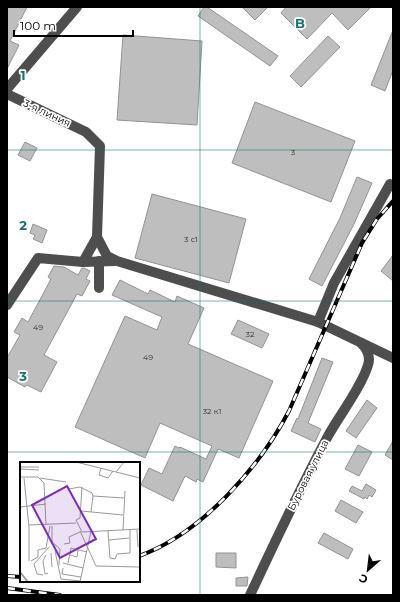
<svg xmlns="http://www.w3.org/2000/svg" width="400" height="602" font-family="Montserrat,sans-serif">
<rect width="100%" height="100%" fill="#fff"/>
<g fill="#bebebe" stroke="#929292">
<path d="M7,7H27L10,41L19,45L7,69Z"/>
<path d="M204,7H207L278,56L270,66L198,16Z"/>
<path d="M242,7H268L255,20Z"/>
<path d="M286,7H371L348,30L332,13L307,39L281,13Z"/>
<path d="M393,30V70L385,91L371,85Z"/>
<path d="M123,35L202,41L197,125L117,120Z"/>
<path d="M328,36L340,47L301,87L290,76Z"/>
<path d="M255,102L355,141L331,202L232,163Z"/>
<path d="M25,142L37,148L30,161L18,155Z"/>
<path d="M357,177L372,183L354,224L322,286L309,279L340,218Z"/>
<path d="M152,194L246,219L229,283L135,258Z"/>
<path d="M33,224L47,230L42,243L33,239L35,235L30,233Z"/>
<path d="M393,255V281L381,271Z"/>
<path d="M54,266L64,267L78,275L82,268H84L90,271L86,279L90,281L82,296L77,294L44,355L57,362L41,392L27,385L25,387L7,377V358L20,335L14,332L22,318L28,322L51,279L48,277Z"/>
<path d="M120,280L148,294L150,290L175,302L177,296L204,308L188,344L273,381L239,458L218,449L203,482L197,479L196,482L185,476L173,501L141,485L149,468L162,474L175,446L179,448L180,447L206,459L212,446L160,423L145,458L75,427L125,316L157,330L162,317L112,295Z"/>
<path d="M238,320L269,334L262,348L231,334Z"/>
<path d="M322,358L333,362L308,423L321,429L315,442L291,431L297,418L298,419Z"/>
<path d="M367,400L377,408L356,438L346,431Z"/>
<path d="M393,441V460L385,455Z"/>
<path d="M358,445L372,452L359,476L345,469Z"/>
<path d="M366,484L376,490L372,497L369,495L367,499L365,497L364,499L349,491L352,486L362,491Z"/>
<path d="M341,500L363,512L356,523L335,511Z"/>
<path d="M324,533L353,549L348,559L318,543Z"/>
<path d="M216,553H236V568L216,567Z"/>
<path d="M248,577L247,586H236V578Z"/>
</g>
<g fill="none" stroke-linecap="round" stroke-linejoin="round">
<g stroke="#4e4e4e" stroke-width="10">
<path d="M7,89L77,7"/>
<path d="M7,94L86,132L100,146L97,237L107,256L117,261L318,322L393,358"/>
<path d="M99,261V288"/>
<path d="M83,262L97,237"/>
<path d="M7,305L38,258L83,262L115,261"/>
<path d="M318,322L334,283L390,184"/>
<path d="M250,595C275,542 300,488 328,436C339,416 362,386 368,365C371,356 367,349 361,343"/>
</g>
<g stroke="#000" stroke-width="4">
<g id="rail">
<path d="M139,556C201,534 259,468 289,411L362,243L377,219L393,201"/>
<path d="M7,576L21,577"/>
<path d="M7,588L60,595"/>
</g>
</g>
<use href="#rail" stroke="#fff" stroke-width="2.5" stroke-dasharray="8" stroke-linecap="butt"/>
</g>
<path fill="none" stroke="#0f766e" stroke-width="1" stroke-opacity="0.55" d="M200,7V595M7,150H393M7,301H393M7,452H393"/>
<g text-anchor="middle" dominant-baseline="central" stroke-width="3.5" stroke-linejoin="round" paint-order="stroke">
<g font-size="8" fill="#303030">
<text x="293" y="152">3</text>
<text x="191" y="239">3 с1</text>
<text x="38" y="327">49</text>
<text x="250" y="334">32</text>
<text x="148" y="357">49</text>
<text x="212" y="411">32 к1</text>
</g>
<g font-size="10" fill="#000" stroke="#fff">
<text transform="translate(47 113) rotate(25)">3-я линия</text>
<text transform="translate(308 475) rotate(-63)">Буровая улица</text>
</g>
</g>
<g transform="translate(20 462)">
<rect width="120" height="120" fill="#fff"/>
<path fill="none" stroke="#9c9c9c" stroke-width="2" d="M0,110L8,120"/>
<path fill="none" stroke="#999" stroke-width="1" d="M56,0L120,16M0,5H19M81,6L79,13L88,16L93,9M0,7L19,8M96,10L104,0M0,15H18L24,21L26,63M4,16L9,65V99M20,16L46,20M51,32L49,27L60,25L72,31L73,34M73,34L104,36M0,45L26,42M61,49L103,53M71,50L73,34M56,58L62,70L120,67M56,58L60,56L62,25M9,63L56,61M32,64V80L40,87L39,103M103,68L105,29M117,68L118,85M60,69L76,104L120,105M88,69L90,96L95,97L97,92L110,91V68M89,78L109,76M44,82L50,81L49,75L60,70M51,86L67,90M35,89L41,117L60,119M31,91L32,105M26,93L23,99L25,112L28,111M50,93L57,95L58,88M11,99L18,95V88L26,86L30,64M43,101L63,106M48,101L51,86M43,106L42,112L61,115M23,113L17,112L14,102L29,85M60,120L71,69"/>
<path fill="#7b2cbf" fill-opacity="0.15" stroke="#7b2cbf" stroke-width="2" d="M47,24L76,77L40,96L12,43Z"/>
<rect width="120" height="120" fill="none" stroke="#000" stroke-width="2"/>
</g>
<g font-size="13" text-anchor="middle" font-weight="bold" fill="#0f766e" stroke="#fff" stroke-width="3.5" stroke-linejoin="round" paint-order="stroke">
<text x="300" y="28">B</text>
<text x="23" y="80">1</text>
<text x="23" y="230">2</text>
<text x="23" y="381">3</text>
</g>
<rect width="400" height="602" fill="none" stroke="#000000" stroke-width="16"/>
<g transform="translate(368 570) rotate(208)" stroke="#ffffff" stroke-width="3" paint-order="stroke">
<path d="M0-3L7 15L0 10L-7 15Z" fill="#000000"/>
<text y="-6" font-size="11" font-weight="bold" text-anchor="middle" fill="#000000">С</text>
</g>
<path d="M14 30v6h119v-6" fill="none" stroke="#000000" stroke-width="2"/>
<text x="20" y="30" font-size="12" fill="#000000" stroke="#ffffff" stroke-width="3" paint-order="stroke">100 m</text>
</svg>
